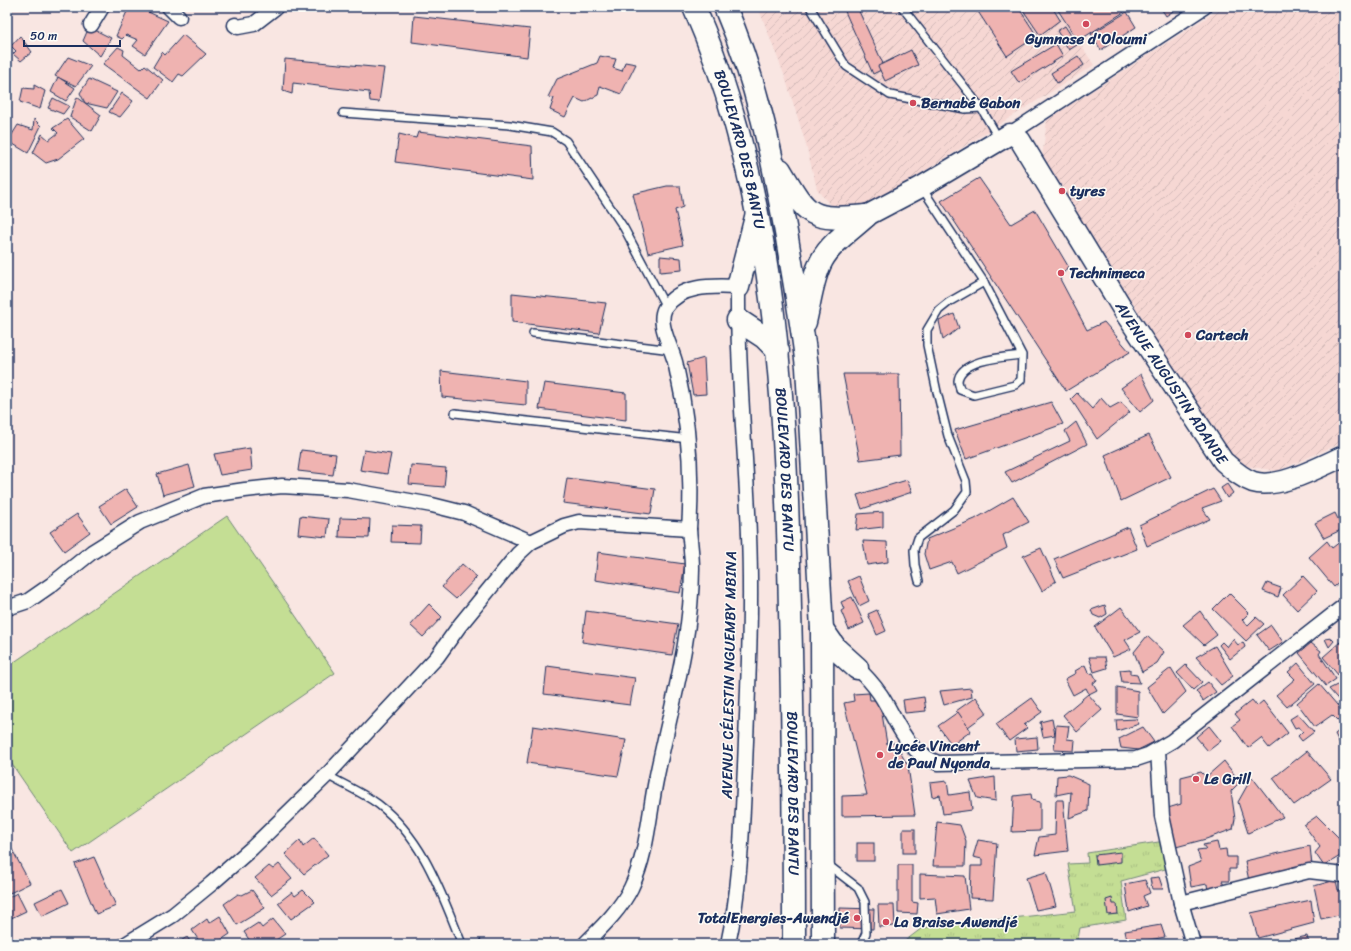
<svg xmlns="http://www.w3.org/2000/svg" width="1351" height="951" font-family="Sriracha,sans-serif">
<defs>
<pattern id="industrial-furrows" width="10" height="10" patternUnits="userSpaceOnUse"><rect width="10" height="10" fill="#f6d7d3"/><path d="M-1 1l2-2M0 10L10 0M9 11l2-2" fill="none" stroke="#d2b9b8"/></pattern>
<pattern id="grass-tufts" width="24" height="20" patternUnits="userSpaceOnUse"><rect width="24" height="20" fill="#c4de94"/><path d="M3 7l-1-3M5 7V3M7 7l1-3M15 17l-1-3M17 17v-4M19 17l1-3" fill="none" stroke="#a8bf82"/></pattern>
</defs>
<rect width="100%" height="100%" fill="#f9e6e2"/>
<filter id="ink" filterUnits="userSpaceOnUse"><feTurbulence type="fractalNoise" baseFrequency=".025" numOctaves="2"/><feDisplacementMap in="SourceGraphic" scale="8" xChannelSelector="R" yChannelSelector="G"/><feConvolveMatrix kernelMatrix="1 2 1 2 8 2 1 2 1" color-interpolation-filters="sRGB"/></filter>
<g filter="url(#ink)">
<g fill="url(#industrial-furrows)">
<path d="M758,7H1056L1094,65L878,200L861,208L840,209L829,204L817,189L805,141L785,77Z"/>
<path d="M1223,7H1344V442L1277,471L1241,465L1229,456L1042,158L1047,120Z"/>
</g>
<path fill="url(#grass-tufts)" stroke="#708679" d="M1165,841L1169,868L1121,881L1126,920L1080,928L1077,944H901L922,928L1076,911L1068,864L1088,863L1087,853Z"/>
<path fill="#c4de94" stroke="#708679" d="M227,516L335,673L73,853L7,757V667Z"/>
<g fill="#efb3b1" stroke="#1b2f5e">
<path d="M129,7H148L146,11L168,21L145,54L133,46L138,40L126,35L122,39L116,36Z"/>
<path d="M843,7H857L885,68L873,74Z"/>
<path d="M975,7H1018L1037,36L1007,56Z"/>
<path d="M1021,7H1052L1060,20L1040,35Z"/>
<path d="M1056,7H1132L1078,41Z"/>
<path d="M1160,7H1179L1166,16Z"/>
<path d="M1127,12L1136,27L1101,50L1091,34Z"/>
<path d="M414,16L530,29L527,57L412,42Z"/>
<path d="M1065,26L1077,45L1069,50L1057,31Z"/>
<path d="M89,27L111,38L100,56L83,41Z"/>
<path d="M183,35L206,54L183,76L179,74L173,82L153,67L162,52L165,55Z"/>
<path d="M20,36L32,52L21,61L13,54L16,51L11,46Z"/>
<path d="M1056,44L1063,56L1019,83L1011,71Z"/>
<path d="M118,47L124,50L123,55L141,69L145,65L163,80L150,98L103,64Z"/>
<path d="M911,50L918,65L885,81L878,66Z"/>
<path d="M600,56L616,59L613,68L622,71L625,62L636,64L621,94L600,86L598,95L584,102L575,98L565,117L550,110L554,98L548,97L557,79L597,63Z"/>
<path d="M1078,56L1084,65L1057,83L1051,73Z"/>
<path d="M68,57L91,66L76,86L55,76Z"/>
<path d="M285,59L384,68L379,102L370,101L369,92L293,83L292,94L283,91Z"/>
<path d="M58,77L75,88L66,101L51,92Z"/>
<path d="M89,79L117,92L107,108L85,103L80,93Z"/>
<path d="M34,85L45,91L40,109L20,102L23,88L34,89Z"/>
<path d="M122,93L133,101L120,117L109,112Z"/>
<path d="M77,97L101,115L92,131L70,117Z"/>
<path d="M53,98L69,106L63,114L48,108Z"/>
<path d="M34,119L41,126L28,153L8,141L18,125L33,130Z"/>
<path d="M67,119L84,139L58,159L46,163L33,153L42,134L49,140L58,133L53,128Z"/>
<path d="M418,132L532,146L533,180L395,162L399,134L416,138Z"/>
<path d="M979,178L1011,224L1035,210L1068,266L1060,279L1087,330L1104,322L1130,352L1066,391L941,201Z"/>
<path d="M667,186H680L683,207L675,210L683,245L648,253L633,194Z"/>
<path d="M660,256L681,258L682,270L660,272Z"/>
<path d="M512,293L606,303L599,333L512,322Z"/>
<path d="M954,314L959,328L943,340L939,321Z"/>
<path d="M704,358L706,394L693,395L687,363Z"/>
<path d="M441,371L526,381V405L442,397Z"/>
<path d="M843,374H899L900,455L860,460Z"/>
<path d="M1141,374L1154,400L1140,412L1121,388Z"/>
<path d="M544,383L626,393V420L539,409Z"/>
<path d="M1077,393L1092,409L1101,398L1110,408L1121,402L1130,412L1097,439L1071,399Z"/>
<path d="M1051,402L1063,424L966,459L955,430Z"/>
<path d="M1076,422L1087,444L1012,483L1005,472L1070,441L1065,431Z"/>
<path d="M1149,435L1171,477L1121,501L1105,455Z"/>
<path d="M250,448L252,470L220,475L214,454Z"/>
<path d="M301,450L336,454L333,475L298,471Z"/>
<path d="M364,450L391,454L387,474L360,470Z"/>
<path d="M189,465L195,486L163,495L157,474Z"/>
<path d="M411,465L446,468L444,487L409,484Z"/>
<path d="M567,478L655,489L651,514L563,503Z"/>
<path d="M907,480L912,492L862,509L857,495Z"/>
<path d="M1227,484L1233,493L1227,498L1221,488Z"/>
<path d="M126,489L138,507L111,524L99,506Z"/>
<path d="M1213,489L1221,501L1202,508L1210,519L1147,546L1139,525Z"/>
<path d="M1013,497L1029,522L1003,535L1007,548L957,573L952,562L929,570L924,554L927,539L975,519Z"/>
<path d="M883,512V527L856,530L858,514Z"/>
<path d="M1335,513L1343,529L1324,538L1315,523Z"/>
<path d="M77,514L90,532L64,551L50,532Z"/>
<path d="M300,516L329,519L327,537L298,534Z"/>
<path d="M340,518L370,519L369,538L339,537Z"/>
<path d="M392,525L421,526L420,543L391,542Z"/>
<path d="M1128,527L1137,549L1063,578L1054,559Z"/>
<path d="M863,541L887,542L888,562L867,565Z"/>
<path d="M1327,541L1332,548L1341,541L1344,544V578L1334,587L1309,557Z"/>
<path d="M1041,548L1056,581L1042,591L1023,556Z"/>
<path d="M598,552L685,564L680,593L595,580Z"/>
<path d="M462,564L477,577L456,599L442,587Z"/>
<path d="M859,576L869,601L859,606L848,581Z"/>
<path d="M1303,576L1317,591L1297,610L1283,595Z"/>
<path d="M1267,583L1281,588L1278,597L1263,591Z"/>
<path d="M1229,593L1249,613L1242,620L1248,625L1256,617L1264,624L1246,641L1213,609Z"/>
<path d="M852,597L864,623L849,630L841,611L844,609L841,602Z"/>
<path d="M429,604L442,617L423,637L410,625Z"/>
<path d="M1105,605L1107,614L1100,618L1093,615L1091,610Z"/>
<path d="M1121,607L1140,632L1125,640L1131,649L1113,657L1095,627Z"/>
<path d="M877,610L886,631L877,635L868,614Z"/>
<path d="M586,611L678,624L672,655L582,642Z"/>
<path d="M1200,611L1217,635L1204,645L1183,625Z"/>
<path d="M1271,625L1283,642L1269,651L1257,635Z"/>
<path d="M1147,636L1164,652L1157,663L1142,672L1134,652Z"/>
<path d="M1331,638L1334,641L1329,647L1325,639Z"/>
<path d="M1233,639L1238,645L1243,642L1245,647L1230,659L1219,645L1222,642L1227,647Z"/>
<path d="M1340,642L1344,647V682L1323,657Z"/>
<path d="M1311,643L1321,651L1319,654L1336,679L1326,686L1299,653Z"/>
<path d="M1215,646L1233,676L1221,685L1196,657Z"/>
<path d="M1089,657H1105L1107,668L1094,672Z"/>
<path d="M1298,663L1315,684L1287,707L1276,695L1295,679L1288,672Z"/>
<path d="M1085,665L1089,674L1093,673L1097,681L1093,683L1097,690L1089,694L1086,688L1073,695L1065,679L1076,673L1075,671Z"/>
<path d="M1186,665L1202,682L1193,690L1177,673Z"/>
<path d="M547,666L635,678L630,705L544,694Z"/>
<path d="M1171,668L1186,692L1163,714L1147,687Z"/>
<path d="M1130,669V674L1137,675L1140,683L1122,682L1120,670Z"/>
<path d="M1208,682L1216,692L1203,701L1196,691Z"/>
<path d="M1319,684L1344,713V721L1341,724L1332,715L1315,727L1297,703Z"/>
<path d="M1339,684L1344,689V706L1329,689Z"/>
<path d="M1117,687L1138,691V717L1117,714Z"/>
<path d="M971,688L972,697L944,705L940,691Z"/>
<path d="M869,693L870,700H876L882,714L887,744L895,743L908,766L915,815L842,816V796L867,795L844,703L854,701L853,694Z"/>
<path d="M1088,694L1102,710L1077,732L1063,715Z"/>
<path d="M924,697L926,711L905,713L903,700Z"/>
<path d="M976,697L987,713L968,727L956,711Z"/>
<path d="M1032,698L1042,712L1024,725L1027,728L1009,741L996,724Z"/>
<path d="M1252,700L1257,706L1263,701L1288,733L1269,748L1261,738L1248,748L1232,726L1240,720L1235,714Z"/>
<path d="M958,712L971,731L952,745L938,726Z"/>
<path d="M1298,714L1314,732L1302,741L1298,736L1303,731L1298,727L1295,728L1290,719Z"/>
<path d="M1052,719L1055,735L1043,737L1040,722Z"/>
<path d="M1136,719L1139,724L1117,731L1116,720Z"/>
<path d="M1056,725L1069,726L1067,739L1075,740L1074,751L1054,750Z"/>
<path d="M533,726L626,740L618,776L527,763Z"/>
<path d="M1209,726L1221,741L1208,751L1196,737Z"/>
<path d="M1143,727L1154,742L1138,750L1121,748L1119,739Z"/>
<path d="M1344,727V752L1335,734Z"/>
<path d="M1037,737L1038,749L1016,751L1015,739Z"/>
<path d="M1307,751L1331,779L1294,805L1273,778Z"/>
<path d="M1224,761L1240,782L1231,791L1235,819L1233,829L1206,839L1176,847L1168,808L1181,804V777L1201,772L1206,777Z"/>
<path d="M1068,775L1089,784L1088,811L1069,818L1071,792L1056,795L1057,776Z"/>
<path d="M995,777L996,801L977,798L970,781Z"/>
<path d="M1252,777L1283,817L1248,833L1238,802Z"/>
<path d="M947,781L949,795L970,792L972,810L943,814L940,795L932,797L930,783Z"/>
<path d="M1031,794L1032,800L1040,802V831L1012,832L1014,796Z"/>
<path d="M1056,800H1063L1068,851L1035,855L1039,837L1055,835Z"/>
<path d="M1317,816L1344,843V863L1340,856L1324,866L1315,853L1320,847L1304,825Z"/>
<path d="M937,822L960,825L966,841L965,866H933Z"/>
<rect x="903" y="829" width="12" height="24"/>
<path d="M314,838L328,855L304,874L285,854L300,840L303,847Z"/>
<path d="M7,840L30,883L10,893L7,886Z"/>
<path d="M978,840L997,843L993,899L970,898L971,866H982V859L973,857Z"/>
<path d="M1217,842L1219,850L1226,849L1227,857H1236V869H1229V881H1222L1225,888L1208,891L1207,884L1191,887L1188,867L1201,862L1197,850L1206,849L1203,845Z"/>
<rect x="857" y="843" width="17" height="18"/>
<path d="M1310,846L1312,866L1249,881L1245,861Z"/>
<path d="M1121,852V862L1096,865L1095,855Z"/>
<path d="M94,857L116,906L96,914L75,864Z"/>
<path d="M279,864L292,879L271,895L255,878L269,866L273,869Z"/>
<path d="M898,865H912V902L918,903L917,914L898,913Z"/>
<path d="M1046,872L1056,906L1036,910L1026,878Z"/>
<path d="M920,874L965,876L969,909L937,914L935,897L920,898Z"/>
<path d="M1159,877L1163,889H1152L1150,878Z"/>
<path d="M1145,880L1150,893L1143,896L1147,906L1129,912L1125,884Z"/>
<path d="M1336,880L1338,890H1343L1344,893V902H1341L1343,914L1321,919L1314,886Z"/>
<path d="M62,889L69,903L42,916L35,902Z"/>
<path d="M252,890L265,908L237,925L224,904L238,894L242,895Z"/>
<path d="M303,890L315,902L291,919L278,903L292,892L295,896Z"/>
<path d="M17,893L26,911L7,920V898Z"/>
<path d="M1112,898L1113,904H1117L1118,914L1108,915L1106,900Z"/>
<path d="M1311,900L1314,923L1258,938L1251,913Z"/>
<path d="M878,905H894L895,926L879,927Z"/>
<path d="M840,908L874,909L873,929L840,928Z"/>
<path d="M220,916L230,934L215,944H201L192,930L207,919L209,923Z"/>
<path d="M273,919L285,934L270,944H252L244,932L258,923L262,928Z"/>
<path d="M1161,925L1165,937L1128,944L1125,931Z"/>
<path d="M1307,936L1309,944H1271Z"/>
<path d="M187,937L192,944H176Z"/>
<path d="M480,939L485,944H478Z"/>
</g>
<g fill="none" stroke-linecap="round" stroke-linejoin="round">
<g stroke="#1b2f5e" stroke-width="10">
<g id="lane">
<path d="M810,7L846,66L890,95L965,109L981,108"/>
<path d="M902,7L981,108L999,139"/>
<path d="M343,113L510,125L552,132L566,141L624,228L666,307"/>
<path d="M984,282L1022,355L1021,380L1015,385L974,395L960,390C960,387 958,383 958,381C960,359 1005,357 1022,355"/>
<path d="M533,333L672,350"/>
<path d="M455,413L689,439"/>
<path d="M919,581L915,565L914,550L918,538L954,510L967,492L966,481L948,436L937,392L927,345V330L939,310L949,302L984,282L922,188"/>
<path d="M327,775C344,785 363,793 378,804C424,839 441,893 462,944"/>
<path d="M827,864L858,888L865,902L866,933L861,944"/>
</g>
</g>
<g stroke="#1b2f5e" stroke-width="17">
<g id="street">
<path d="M169,7L179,17"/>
<path d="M91,25L102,7"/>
<path d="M235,25L238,27L254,24L276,7"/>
<path d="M1010,134L1204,7"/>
<path d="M7,608L28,601L51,585L92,552L140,522L204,496L245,490L282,486L348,490L432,505L464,513L531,542"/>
<path d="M857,668C866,676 873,684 880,694C898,721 904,751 938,763L1136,759L1148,755L1172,741L1344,606"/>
<path d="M1158,750L1162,816L1181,903L1193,944"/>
<path d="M1181,903L1309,871L1344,875"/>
<path d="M126,944L173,915L211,884L252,848L327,775L437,657L460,625L518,554L531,542L564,526L579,522L689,529C693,473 689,422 676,366C673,349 656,324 665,308C680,284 713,286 738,287C737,370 746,452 749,535C752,612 748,689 745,766C742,826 741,885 728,944"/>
<path d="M585,944C602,927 620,910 631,888C647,855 649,815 656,780C670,710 692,640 692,568C692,555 690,542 689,529"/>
</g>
</g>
<g stroke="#1b2f5e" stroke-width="23">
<g id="secondary">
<path id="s1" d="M866,216L921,187L1010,134L1015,136L1020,140L1127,316L1223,461C1232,469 1241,478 1253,482C1278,490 1321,466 1344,456"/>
</g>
</g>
<g stroke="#1b2f5e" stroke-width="25">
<g id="highway">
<path id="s2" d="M694,7C777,197 786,406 790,610C793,721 794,833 794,944"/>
<path d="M725,7C757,81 773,159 787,238C794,281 802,324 807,367L822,629L823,944"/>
<path d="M780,170C808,217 810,221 866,216"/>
<path d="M738,287L756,217"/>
<path d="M738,320L764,337L778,351"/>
<path d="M805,322C810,302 812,278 822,260C831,243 852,229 866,216"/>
<path d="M822,629L836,649L857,668"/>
</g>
</g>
<use href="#lane" stroke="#fdfcf7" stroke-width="7"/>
<use href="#street" stroke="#fdfcf7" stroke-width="14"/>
<use href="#secondary" stroke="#fdfcf7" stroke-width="20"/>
<use href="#highway" stroke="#fdfcf7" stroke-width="22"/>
</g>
</g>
<g fill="#d1495b" stroke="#fdfcf7" stroke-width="1.5">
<circle cx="1086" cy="24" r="4"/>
<circle cx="913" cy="103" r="4"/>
<circle cx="1062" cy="191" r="4"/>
<circle cx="1061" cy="273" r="4"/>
<circle cx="1188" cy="335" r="4"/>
<circle cx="880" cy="755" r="4"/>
<circle cx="1196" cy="779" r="4"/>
<circle cx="857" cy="918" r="4"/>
<circle cx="886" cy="922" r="4"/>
</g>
<g text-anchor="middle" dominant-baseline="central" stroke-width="3" stroke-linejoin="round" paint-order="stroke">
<g font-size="15" font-weight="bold" fill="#1b2f5e" stroke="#fdfcf7" text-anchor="start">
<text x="1086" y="39" text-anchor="middle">Gymnase d'Oloumi</text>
<text x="921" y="103">Bernabé Gabon</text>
<text x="1070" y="191">tyres</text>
<text x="1069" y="273">Technimeca</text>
<text x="1196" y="335">Cartech</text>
<text x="888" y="746">Lycée Vincent<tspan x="888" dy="17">de Paul Nyonda</tspan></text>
<text x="1204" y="779">Le Grill</text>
<text x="849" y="918" text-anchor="end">TotalEnergies-Awendjé</text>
<text x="894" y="922">La Braise-Awendjé</text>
</g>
<g font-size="15" fill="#1b2f5e" stroke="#fdfcf7">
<text stroke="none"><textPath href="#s2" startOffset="150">BOULEVARD DES BANTU</textPath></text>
<text stroke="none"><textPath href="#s1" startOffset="464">AVENUE AUGUSTIN ADANDE</textPath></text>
<text stroke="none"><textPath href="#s2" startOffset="474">BOULEVARD DES BANTU</textPath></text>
<text transform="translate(729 675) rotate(-89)">AVENUE CÉLESTIN NGUEMBY MBINA</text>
<text stroke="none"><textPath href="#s2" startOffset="798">BOULEVARD DES BANTU</textPath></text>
</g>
</g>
<rect width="1351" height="951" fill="none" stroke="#fdfcf7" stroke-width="24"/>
<rect x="12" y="12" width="1327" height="927" fill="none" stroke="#1b2f5e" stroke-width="1.5" filter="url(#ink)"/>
<path d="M24 40v6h96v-6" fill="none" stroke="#1b2f5e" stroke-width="2"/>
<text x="30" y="40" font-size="12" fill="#1b2f5e" stroke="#fdfcf7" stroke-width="3" paint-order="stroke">50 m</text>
</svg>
